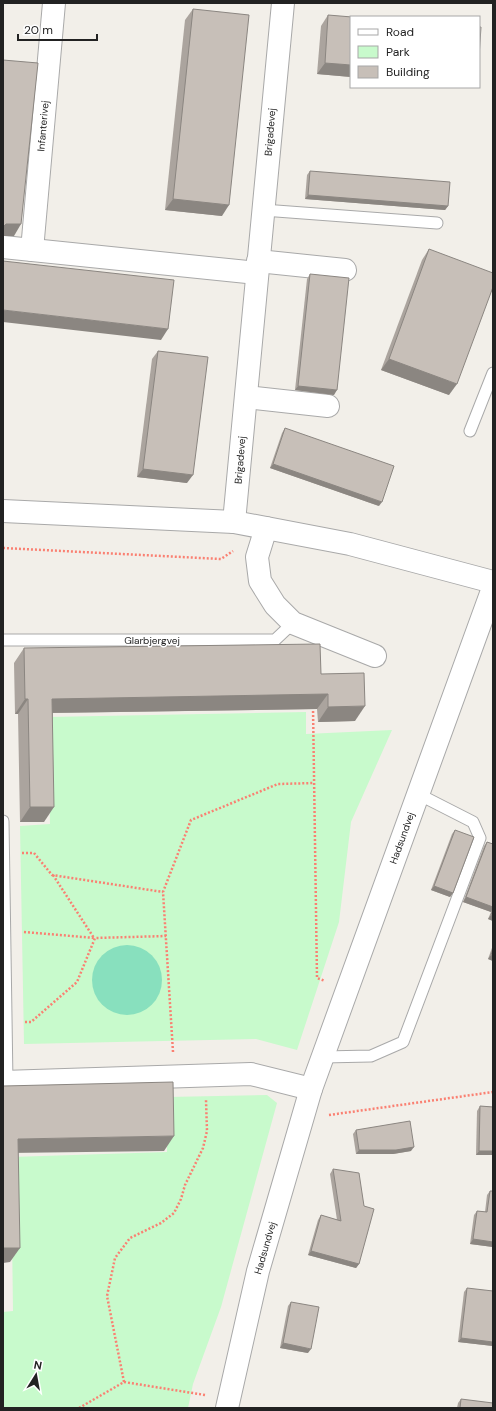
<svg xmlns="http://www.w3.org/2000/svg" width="496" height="1411" font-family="'DM Sans',sans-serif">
<rect width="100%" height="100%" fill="#f2efe9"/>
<g fill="#c8facc">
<path d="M306,712V734L392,730L351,822L339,922L297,1050L256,1039L24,1044L20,826L50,824L48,717Z"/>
<path d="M267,1095L277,1103L221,1307L193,1384L188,1408H3V1312L13,1311L11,1157L167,1152V1097Z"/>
</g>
<circle fill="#88e0be" cx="127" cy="980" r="35"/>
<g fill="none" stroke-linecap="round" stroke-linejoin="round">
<g stroke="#a9a9a9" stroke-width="13">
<g id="service">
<path d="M263,210L437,223"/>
<path d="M470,431L493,373"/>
<path d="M3,640H275L293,623"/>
<path d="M3,821L7,1082"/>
<path d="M323,1057L371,1056L403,1042L480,838L473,822L418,794"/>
</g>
</g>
<g stroke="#a9a9a9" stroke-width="24">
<g id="minor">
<path d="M3,247L257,273"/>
<path d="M32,250L54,3"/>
<path d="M258,261L345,270"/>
<path d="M246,397L328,406"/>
<path d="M3,511L234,522L350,544L493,582"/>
<path d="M234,522L283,3"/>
<path d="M266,528L257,557L260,581L275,605L293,623L375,656"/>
<path d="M3,1082L251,1074L311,1089"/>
</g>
</g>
<g stroke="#a9a9a9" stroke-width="24">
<path id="tertiary" d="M227,1408L258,1271L311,1089L493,588"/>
</g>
<g stroke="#fa8072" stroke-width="2.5" stroke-dasharray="2 2" stroke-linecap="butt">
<path d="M3,548L221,559L233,551"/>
<path d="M313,707L317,978L325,981"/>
<path d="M22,853H34L52,875L163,892"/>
<path d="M53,875L94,938"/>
<path d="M24,932L95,938"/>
<path d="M25,1022H31L77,982L95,938L166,936"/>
<path d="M173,1052L163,892L191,820L278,784L314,783"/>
<path d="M329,1115L493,1092"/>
<path d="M124,1382L107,1296L115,1258L130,1238L161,1223L174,1213L181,1199L185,1185L203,1148L207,1131L206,1100"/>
<path d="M79,1408L124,1382L205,1395"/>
</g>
<use href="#service" stroke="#fff" stroke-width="11"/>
<use href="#minor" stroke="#fff" stroke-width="22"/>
<use href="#tertiary" stroke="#fff" stroke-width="22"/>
</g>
<g fill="#aba49e">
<path d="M193,9L222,216L165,210L185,20Z"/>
<path d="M328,15L351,77L317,74L321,26Z"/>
<path d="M310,171L448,206L445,210L305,199L307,175Z"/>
<path d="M429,249L449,395L381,370L422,260Z"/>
<path d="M310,274L334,395L295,390L307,279Z"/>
<path d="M158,351L187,483L137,477L152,359Z"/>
<path d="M285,428L379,506L270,468L282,433Z"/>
<path d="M24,648L321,674L355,721L318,722L317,709L53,713L44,822H20L18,714H15L14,663Z"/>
<path d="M455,830L453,893L450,897L431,890L452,834Z"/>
<path d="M487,842L493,844V921L488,919L491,912L463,902L484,846Z"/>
<path d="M493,945V961L488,959Z"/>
<path d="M480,1106L493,1107V1155H476L477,1111Z"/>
<path d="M356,1130L411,1151L393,1154H356L353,1134Z"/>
<path d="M333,1169L359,1264L356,1268L308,1255L318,1220L321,1215L337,1220L330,1174Z"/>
<path d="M490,1191L493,1247L470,1244L474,1215L477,1211L485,1212L487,1195Z"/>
<path d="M467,1288L493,1346L458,1342L464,1292Z"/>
<path d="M291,1302L308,1353L280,1348L288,1306Z"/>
<path d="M461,1399L493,1408H457L458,1403Z"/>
</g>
<g fill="#8b8681">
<path d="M325,63L351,65V77L317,74Z"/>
<path d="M308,195L448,206L445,210L305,199Z"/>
<path d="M173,199L229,205L222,216L165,210Z"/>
<path d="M6,224H21L14,236H3V227Z"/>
<path d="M3,310L168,329L161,340L3,322Z"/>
<path d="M389,359L457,384L449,395L381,370Z"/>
<path d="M298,386L337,390L334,395L295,390Z"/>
<path d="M273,464L382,502L379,506L270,468Z"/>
<path d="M143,469L193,475L187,483L137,477Z"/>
<path d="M328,694L317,709L42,713L52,699Z"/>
<path d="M25,699H28L18,714H15Z"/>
<path d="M365,706L355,721L318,722L328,707Z"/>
<path d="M30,807H54L44,822H20Z"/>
<path d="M434,886L453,893L450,897L431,890Z"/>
<path d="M466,897L493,907V908L491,912L463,902Z"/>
<path d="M491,915L493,916V921L488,919Z"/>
<path d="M491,955L493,956V961L488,959Z"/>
<path d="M174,1136L164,1151L8,1153L18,1139Z"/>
<path d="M414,1147L411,1151L393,1154H356L359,1150Z"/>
<path d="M479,1151H493V1155H476Z"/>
<path d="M473,1239L493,1242V1247L470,1244Z"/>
<path d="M3,1248H20L10,1262L3,1263Z"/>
<path d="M311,1251L359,1264L356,1268L308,1255Z"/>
<path d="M461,1338L493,1342V1346L458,1342Z"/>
<path d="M283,1343L311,1349L308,1353L280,1348Z"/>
</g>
<g fill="#c7bfb8" stroke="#8b8681">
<path d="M193,9L249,15L229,205L173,199Z"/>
<path d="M328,15L352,17H351V65L325,63Z"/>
<path d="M479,27H481L479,57Z"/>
<path d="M3,60L38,63L21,224H6L3,227Z"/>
<path d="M310,171L450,182L448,206L308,195Z"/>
<path d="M429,249L493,273V287L457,384L389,359Z"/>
<path d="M3,261L174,280L168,329L3,310Z"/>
<path d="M310,274L349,278L337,390L298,386Z"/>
<path d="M158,351L208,357L193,475L143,469Z"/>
<path d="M285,428L394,466L382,502L273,464Z"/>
<path d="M320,644L321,674L364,673L365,706L328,707V694L52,699L54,807H30L28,699H25L24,648Z"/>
<path d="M455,830L474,837L453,893L434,886Z"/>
<path d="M487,842L493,844V907L466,897Z"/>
<path d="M493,909V916L491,915Z"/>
<path d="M493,949V956L491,955Z"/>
<path d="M173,1082L174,1136L18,1139L20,1248H3V1086Z"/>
<path d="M480,1106L493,1107V1151H479Z"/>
<path d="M410,1121L414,1147L396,1150H359L356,1130Z"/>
<path d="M333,1169L359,1173L364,1206L374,1209L359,1264L311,1251L321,1215L341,1221Z"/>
<path d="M490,1191H493V1242L473,1239L477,1211L487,1212Z"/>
<path d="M467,1288L493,1291V1342L461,1338Z"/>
<path d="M291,1302L319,1307L311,1349L283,1343Z"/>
<path d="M461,1399L493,1403V1408H460Z"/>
</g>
<g text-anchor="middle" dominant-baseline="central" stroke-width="3" stroke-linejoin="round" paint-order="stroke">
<g font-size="10" fill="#222" stroke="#fff">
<text transform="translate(43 126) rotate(-85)">Infanterivej</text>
<text transform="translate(270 132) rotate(-85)">Brigadevej</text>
<text transform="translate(240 460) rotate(-85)">Brigadevej</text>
<text x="152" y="640">Glarbjergvej</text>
<text transform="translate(402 838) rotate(-70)">Hadsundvej</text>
<text transform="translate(265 1248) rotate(-74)">Hadsundvej</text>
</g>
</g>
<rect width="496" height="1411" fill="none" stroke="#222222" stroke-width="8"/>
<rect x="350" y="16" width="130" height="72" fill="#ffffff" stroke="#a7a7a7"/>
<rect x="358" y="29" width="20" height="6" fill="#ffffff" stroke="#a7a7a7"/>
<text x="386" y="36" font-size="12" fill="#222222">Road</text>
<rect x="358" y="46" width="20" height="12" fill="#c8facc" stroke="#a7a7a7"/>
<text x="386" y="56" font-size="12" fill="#222222">Park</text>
<rect x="358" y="66" width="20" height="12" fill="#c7bfb8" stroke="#a7a7a7"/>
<text x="386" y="76" font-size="12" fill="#222222">Building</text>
<g transform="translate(36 1375) rotate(11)" stroke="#ffffff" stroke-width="3" paint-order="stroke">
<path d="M0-3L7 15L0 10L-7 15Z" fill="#222222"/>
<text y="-6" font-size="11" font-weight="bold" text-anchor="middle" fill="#222222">N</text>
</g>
<path d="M18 34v6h79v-6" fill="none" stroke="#222222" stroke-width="2"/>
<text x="24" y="34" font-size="12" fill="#222222" stroke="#ffffff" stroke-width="3" paint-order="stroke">20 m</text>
</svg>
